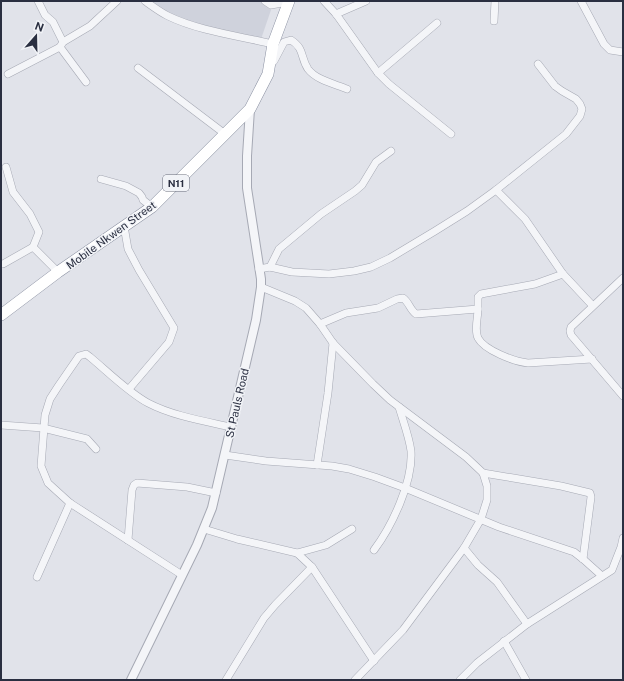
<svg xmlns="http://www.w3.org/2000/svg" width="624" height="681" font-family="'Public Sans',sans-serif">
<rect width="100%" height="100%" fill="#e1e3ea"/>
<path fill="#cfd2dc" d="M144,1H263L272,7L259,45L181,20Z"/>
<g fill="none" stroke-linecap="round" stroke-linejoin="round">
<g stroke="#a6a9b4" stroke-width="8">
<g id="minor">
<path d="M38,1L45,15L53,22L63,42"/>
<path d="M145,1C152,6 160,12 168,16C199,31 239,36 273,44"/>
<path d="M265,1L271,5L288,2"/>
<path d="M324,1L336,14L378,73L389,84L451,134"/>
<path d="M581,1L604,44L610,50L623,52"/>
<path d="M336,14L366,1"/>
<path d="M494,21L495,1"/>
<path d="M60,47L86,82"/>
<path d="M274,61L284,42L291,40C305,49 300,57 308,69C316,80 335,84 347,89"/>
<path d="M138,68L225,134"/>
<path d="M378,73L437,23"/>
<path d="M8,74L60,47L63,42L90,26L117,1"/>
<path d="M101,179L126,186L139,193L142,197L143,200L152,207"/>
<path d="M496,190L525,219L563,274L592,305"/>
<path d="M124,226L128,249L139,270L174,328L169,342L129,389"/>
<path d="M33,247L58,272"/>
<path d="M1,264H3L33,247L39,232L30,214L13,192L6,167"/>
<path d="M270,267L279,249L321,214L355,191L362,185L376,162L391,151"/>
<path d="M259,269L270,267L292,272L329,274L354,271L371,267L390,258L435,231L467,211L496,190L566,134L580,116L582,109L580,104L576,99L562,91L555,86L538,64"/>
<path d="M623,278L571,327L570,331L571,335L623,396"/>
<path d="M261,287L295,301L306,308L320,324L333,343L373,384L390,400L466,457L483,473L487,486V500L481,519L464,548L403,630L355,680"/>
<path d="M478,309C478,317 474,330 478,338C484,350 515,362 528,363L592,359"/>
<path d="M320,324L346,313L378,308L397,299L403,298C409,302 410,310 416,314L478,309V297L481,294L535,284L563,274"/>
<path d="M1,425L43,428L87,439L96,449"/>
<path d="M225,455L266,461L332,466L349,469L375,477L405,488L499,527L574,552L583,559L602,576"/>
<path d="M317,465L328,393L333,343"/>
<path d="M483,473L561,486L590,493L591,497L583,559"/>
<path d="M204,529L237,539L297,553L312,567L374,661"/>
<path d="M128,540L132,490L134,485L137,483L187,487L216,493"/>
<path d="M464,548L478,565L497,582L527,624"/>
<path d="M374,550C392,526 413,482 411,451C409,436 403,421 399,407"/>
<path d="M297,553L326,545L352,529"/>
<path d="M182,575L70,503L48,483L41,466L45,415L50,399L59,385L79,356L86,354L90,357C107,371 129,393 148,403C173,416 204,421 231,427"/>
<path d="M37,577L70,503"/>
<path d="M504,641L526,680"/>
<path d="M226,680L264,618L275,605L312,567"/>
<path d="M460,680L477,663L527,624L612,570L621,547L623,538"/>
</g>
</g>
<g stroke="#a6a9b4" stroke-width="10">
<path id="tertiary" d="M131,680L197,545L212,508L256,320L261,287V279L247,188V156L250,109"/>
</g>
<g stroke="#898fa0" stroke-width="12">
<path id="trunk" d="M1,315L58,272L152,207L250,109L268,74L273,44L289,1"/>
</g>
<use href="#minor" stroke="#f4f5f8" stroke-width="7"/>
<use href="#tertiary" stroke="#f4f5f8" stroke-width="8"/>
<use href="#trunk" stroke="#fff" stroke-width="11"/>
</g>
<g text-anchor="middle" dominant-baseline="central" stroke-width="3" stroke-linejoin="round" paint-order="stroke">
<rect fill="#f1f3f7" stroke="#666a78" stroke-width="1" x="163" y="175" width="26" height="16" rx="3"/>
<g font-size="10" font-weight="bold" fill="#2a2f41">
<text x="176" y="183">N11</text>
</g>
<g font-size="11" fill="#2a2f41" stroke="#f1f3f7">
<text transform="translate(111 235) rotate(-36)">Mobile Nkwen Street</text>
<text transform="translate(237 403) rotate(-77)">St Pauls Road</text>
</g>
</g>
<rect width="624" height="681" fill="none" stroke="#2a2f41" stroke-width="4"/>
<g transform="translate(36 36) rotate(20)" stroke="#f1f3f7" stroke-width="3" paint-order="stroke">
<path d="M0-3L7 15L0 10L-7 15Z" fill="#2a2f41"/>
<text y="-6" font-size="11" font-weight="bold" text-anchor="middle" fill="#2a2f41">N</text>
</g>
</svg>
